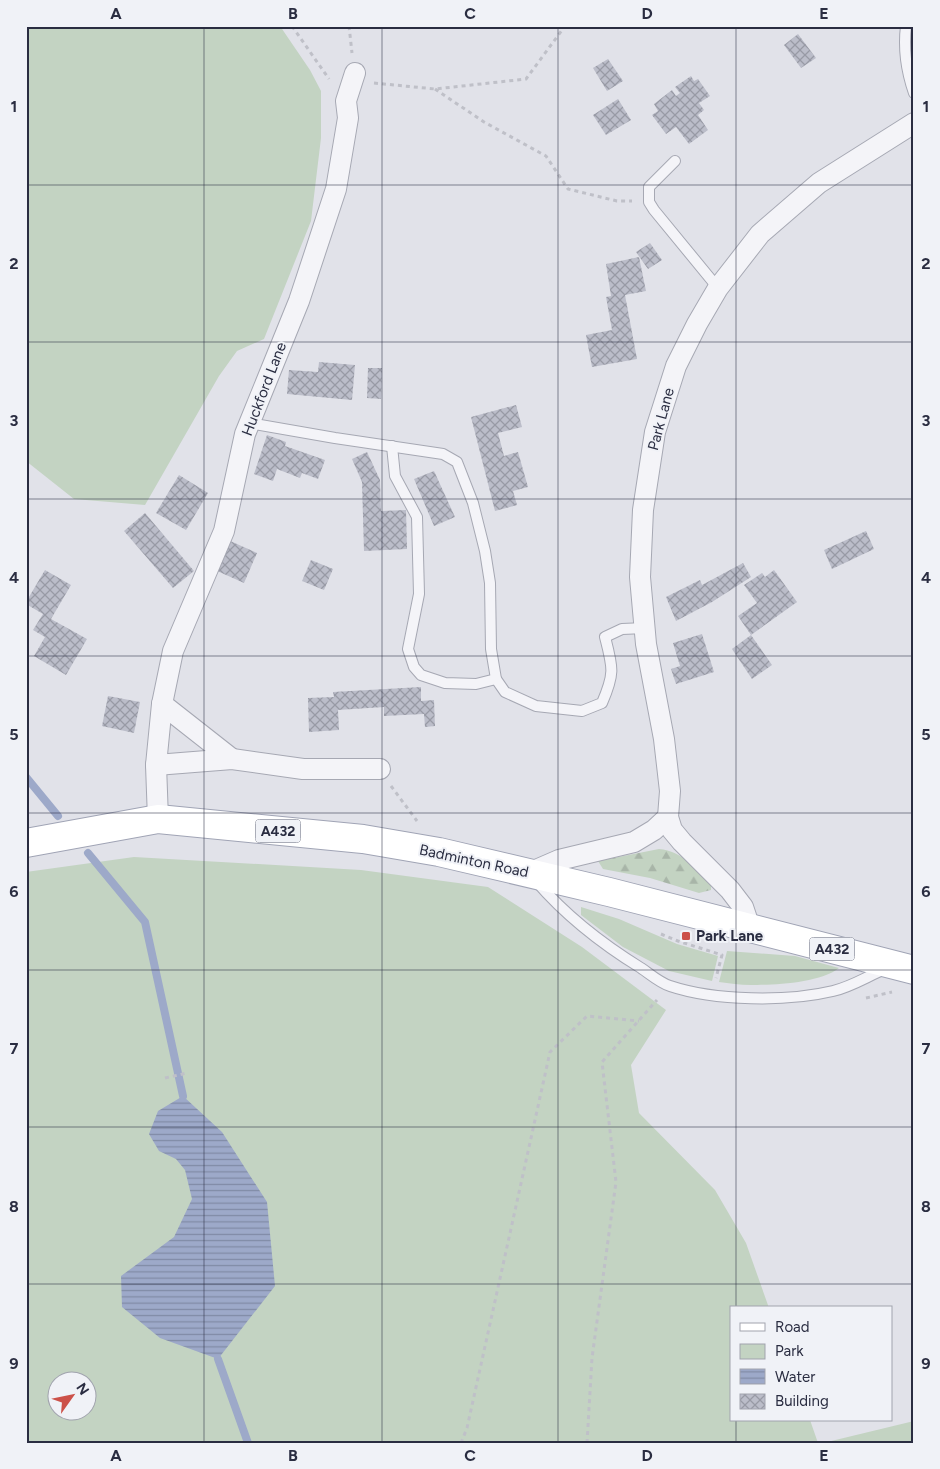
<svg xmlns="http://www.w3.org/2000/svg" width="940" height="1469" font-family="Figtree,sans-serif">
<defs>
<pattern id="forest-firs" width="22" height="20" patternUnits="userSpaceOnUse" patternTransform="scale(1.25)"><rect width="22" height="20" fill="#c3d3c2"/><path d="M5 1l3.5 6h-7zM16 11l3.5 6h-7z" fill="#a8b5a8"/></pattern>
<pattern id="water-rules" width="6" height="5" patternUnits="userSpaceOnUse" patternTransform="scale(1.25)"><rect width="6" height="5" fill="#9da9c9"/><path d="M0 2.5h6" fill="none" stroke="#808aa5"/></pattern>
<pattern id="building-cross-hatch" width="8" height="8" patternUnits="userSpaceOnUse" patternTransform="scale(1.25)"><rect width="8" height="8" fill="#bbbdc9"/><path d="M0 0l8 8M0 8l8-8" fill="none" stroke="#989aa5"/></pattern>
</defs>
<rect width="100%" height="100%" fill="#e1e2e9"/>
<g fill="#c3d3c2" fill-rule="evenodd">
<path d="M26,26H280L310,70L321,91V138L311,221L264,339L237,351L219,376L145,505L74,499L26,461Z"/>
<path d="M134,857L361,870L488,887L582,947L666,1010L631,1065L639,1113L715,1190L746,1243L769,1308H731V1420H810L818,1443H26V872ZM58,1382H88V1412H58Z"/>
<path d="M581,907L619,919L677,944L718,956L712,981L669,971L623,947L581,915Z"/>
<path d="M727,951L795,956L839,968C820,983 775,985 751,985C740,985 729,983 719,982Z"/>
<path d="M914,1421V1443H823Z"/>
</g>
<path fill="url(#forest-firs)" d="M659,849C683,851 695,869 711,885V890L699,893L650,878L603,869L598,861Z"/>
<path fill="url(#water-rules)" d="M183,1096L222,1132L267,1202L275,1286L218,1359L160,1338L122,1307L121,1276L174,1237L192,1199L185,1170L176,1159L159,1151L149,1134L158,1111Z"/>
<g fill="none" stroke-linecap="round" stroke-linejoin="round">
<g stroke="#9da9c9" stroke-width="8">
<path d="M26,777L58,816"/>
<path d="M88,853L145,922L183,1096"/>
<path d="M218,1359L248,1443"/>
</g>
</g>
<g fill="url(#building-cross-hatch)">
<path d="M798,34L816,58L801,68L784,45Z"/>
<path d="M608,59L623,81L607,91L593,68Z"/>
<path d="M691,76L694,81L698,79L710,96L699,103L704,110L698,115L708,130L689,144L676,127L666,134L652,115L658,111L654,104L672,90L676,96L680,93L675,87Z"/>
<path d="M618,99L631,120L606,135L593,115Z"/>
<path d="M650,243L662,260L648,269L636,252Z"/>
<path d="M639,257L646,291L625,295L637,359L592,367L586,335L612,330L606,297L611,296L606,264Z"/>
<path d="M319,362L355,365L352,400L287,394L289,370L318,372Z"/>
<path d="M368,368H382L381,399L367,398Z"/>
<path d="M516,405L522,427L498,433L504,456L518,452L528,487L513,491L517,505L495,511L471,417Z"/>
<path d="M267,435L286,442L285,446L325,460L318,479L302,473L300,478L277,469L273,481L254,474Z"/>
<path d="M367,452L380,480L381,511L406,510L407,549L364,551L362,482L352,459Z"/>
<path d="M434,471L455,517L434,526L414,479Z"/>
<path d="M179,475L208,493L186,530L156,513Z"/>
<path d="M145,513L194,571L173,588L124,531Z"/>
<path d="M866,531L874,549L832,569L824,550Z"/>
<path d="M228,540L257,553L244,583L215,570Z"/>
<path d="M311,560L333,569L324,590L302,581Z"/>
<path d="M743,563L751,577L712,602L676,621L666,597L700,580L702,585Z"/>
<path d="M45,570L71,585L51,619L87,639L66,675L34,656L45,637L33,630L43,614L26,604V602Z"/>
<path d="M774,570L797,602L751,635L738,616L757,603L744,585L762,573L765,577Z"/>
<path d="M702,634L714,672L676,684L671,669L680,666L673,643Z"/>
<path d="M751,635L772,665L752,679L732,649Z"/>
<path d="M421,687V701L434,700L435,726L425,727L424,714L384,716V707L338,710L339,730L309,732L308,698L334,697L333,692Z"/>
<path d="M108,696L140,702L134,733L102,726Z"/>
</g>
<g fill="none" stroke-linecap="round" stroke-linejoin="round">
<g stroke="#a6a8b3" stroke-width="12">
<g id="service">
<path d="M906,26C903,50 906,70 914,93"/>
<path d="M675,161L649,187V202L654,210L718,288"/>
<path d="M249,423L335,438L443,454L457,462L473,503L485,551L490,583L491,649L496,679L505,692L536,706L582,711L602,703C615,673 613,668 605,637L622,629L645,628"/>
<path d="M392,446L395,476L417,517L419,594L408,649L414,667L421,675L445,683L476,684L496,679"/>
<path d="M536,881C566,916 602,944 641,968C650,974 660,983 670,986C715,1001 787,1002 833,991C851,987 868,976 885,969"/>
</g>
</g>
<g stroke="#a6a8b3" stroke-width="22">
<g id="minor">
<path d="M162,704L232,759"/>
<path d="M156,765L232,759L303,769H380"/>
<path d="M158,819L156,765L162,704L173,651L224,531L245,434L299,301L336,189L348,118L346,101L355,73"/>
<path d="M529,873L559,860L634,842L654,830L668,817"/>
<path d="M750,928L743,907L730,890L682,842L672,830L668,817L670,791L664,739L646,644L640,577L643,510L655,432L676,366L697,324L718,288L760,234L819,183L914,123"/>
</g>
</g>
<g stroke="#a0a4b5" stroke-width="30">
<path id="primary" d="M26,843L158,819L363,839L439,852L609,892L914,970"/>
</g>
<g stroke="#bfc0c8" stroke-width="3" stroke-dasharray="4 4" stroke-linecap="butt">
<path d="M292,26L329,79"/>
<path d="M349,26L352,53"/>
<path d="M374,83L435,89L526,79L565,26"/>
<path d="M435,89L484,122L546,156L568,189L617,201H632"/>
<path d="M391,786L417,821"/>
<path d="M661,934L678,941L722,955L716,978"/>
<path d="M866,998L892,992"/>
<path d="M165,1078L187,1073"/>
<path d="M461,1443L467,1428L550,1052L587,1016L639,1021"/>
<path d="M587,1443L592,1358L616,1182L602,1062L657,1000"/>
</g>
<use href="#service" stroke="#f4f4f8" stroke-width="10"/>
<use href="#minor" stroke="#f4f4f8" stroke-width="20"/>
<use href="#primary" stroke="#fff" stroke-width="28"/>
</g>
<path fill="none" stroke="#2a2d41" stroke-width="1" stroke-opacity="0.55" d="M204,26V1443M382,26V1443M558,26V1443M736,26V1308M26,185H914M26,342H914M26,499H914M26,656H914M26,813H914M26,970H914M26,1127H914M26,1284H914M736,1420V1443"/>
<rect fill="#cc5149" stroke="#f0f2f7" stroke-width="2" x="681" y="931" width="10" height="10" rx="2.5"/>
<g text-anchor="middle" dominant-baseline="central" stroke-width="4" stroke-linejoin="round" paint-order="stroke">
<g fill="#f0f2f7" stroke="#656878" stroke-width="1">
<rect x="255.5" y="819.5" width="45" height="23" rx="4"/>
<rect x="809.5" y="937.5" width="45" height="23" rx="4"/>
</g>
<g font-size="14" font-weight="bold" fill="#2a2d41">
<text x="278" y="831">A432</text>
<text x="832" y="949">A432</text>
</g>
<g font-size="15" fill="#2a2d41" stroke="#f0f2f7">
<text transform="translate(264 389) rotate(-69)">Huckford Lane</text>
<text transform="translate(661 419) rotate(-75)">Park Lane</text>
<text transform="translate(474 861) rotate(12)">Badminton Road</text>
</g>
<g font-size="15" font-weight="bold" fill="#2a2d41" stroke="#f0f2f7" text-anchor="start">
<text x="696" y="936">Park Lane</text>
</g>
</g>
<rect width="940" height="1469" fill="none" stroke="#f0f2f7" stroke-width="55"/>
<rect x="730" y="1306" width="162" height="115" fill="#f0f2f7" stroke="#a1a3ae"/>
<rect x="740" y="1323" width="25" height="8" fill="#ffffff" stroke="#a1a3ae"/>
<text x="775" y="1332" font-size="15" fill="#2a2d41">Road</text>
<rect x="740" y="1344" width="25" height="15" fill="#c3d3c2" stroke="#a1a3ae"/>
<text x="775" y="1356" font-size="15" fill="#2a2d41">Park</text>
<rect x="740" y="1369" width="25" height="15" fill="url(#water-rules)" stroke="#a1a3ae"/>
<text x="775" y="1382" font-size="15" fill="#2a2d41">Water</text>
<rect x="740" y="1394" width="25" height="15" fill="url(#building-cross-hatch)" stroke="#a1a3ae"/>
<text x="775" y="1406" font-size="15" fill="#2a2d41">Building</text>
<g transform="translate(72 1396) rotate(57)"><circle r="24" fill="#f0f2f7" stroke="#a1a3ae"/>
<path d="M0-4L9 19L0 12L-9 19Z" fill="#cc5149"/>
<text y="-8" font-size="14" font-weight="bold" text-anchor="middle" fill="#2a2d41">N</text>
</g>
<rect x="28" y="28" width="884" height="1414" fill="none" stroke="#2a2d41" stroke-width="2"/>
<g font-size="16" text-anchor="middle" font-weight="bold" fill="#2a2d41">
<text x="116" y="19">A</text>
<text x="293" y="19">B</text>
<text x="470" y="19">C</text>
<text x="647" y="19">D</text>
<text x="824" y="19">E</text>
<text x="14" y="112">1</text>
<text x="926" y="112">1</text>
<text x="14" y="269">2</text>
<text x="926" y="269">2</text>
<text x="14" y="426">3</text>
<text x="926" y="426">3</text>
<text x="14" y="583">4</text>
<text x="926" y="583">4</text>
<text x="14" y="740">5</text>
<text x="926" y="740">5</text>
<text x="14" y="897">6</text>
<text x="926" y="897">6</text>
<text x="14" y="1054">7</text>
<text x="926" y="1054">7</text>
<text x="14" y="1212">8</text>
<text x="926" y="1212">8</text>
<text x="14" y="1369">9</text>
<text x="926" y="1369">9</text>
<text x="116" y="1461">A</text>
<text x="293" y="1461">B</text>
<text x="470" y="1461">C</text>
<text x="647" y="1461">D</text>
<text x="824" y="1461">E</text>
</g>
</svg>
